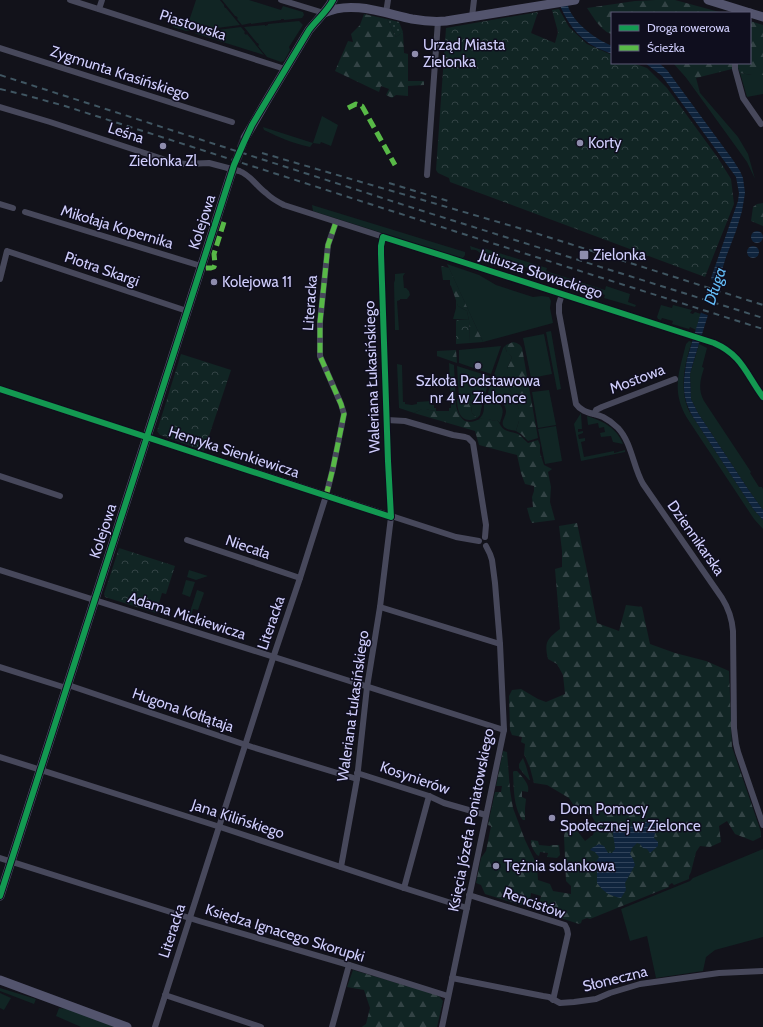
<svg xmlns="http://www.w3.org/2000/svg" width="763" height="1027" font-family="Cabin,sans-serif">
<defs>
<pattern id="forest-firs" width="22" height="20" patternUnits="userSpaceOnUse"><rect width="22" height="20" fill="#112524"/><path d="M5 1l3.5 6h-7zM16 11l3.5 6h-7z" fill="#334345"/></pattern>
<pattern id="park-crowns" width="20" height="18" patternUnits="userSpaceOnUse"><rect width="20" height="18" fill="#112524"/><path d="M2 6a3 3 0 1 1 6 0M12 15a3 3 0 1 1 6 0" fill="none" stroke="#334345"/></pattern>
<pattern id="garden-dots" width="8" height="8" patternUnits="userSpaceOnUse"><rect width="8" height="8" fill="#112524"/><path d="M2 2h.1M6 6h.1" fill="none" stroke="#334345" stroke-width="1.8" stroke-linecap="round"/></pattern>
<pattern id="water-rules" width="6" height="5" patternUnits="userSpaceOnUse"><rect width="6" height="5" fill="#0f243d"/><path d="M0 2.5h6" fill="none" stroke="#31435a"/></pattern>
</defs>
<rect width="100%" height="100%" fill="#12121a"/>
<g fill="#112524">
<path d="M196,0H220L224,5V6L225,8H226L240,25L217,28L216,27H214V28L186,31L173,27L174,23L187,27Z"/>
<path d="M222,0H249L281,10L283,6L303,12L304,15L302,18L284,20V19H281V20L251,24V23L242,25L237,19L238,18L236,16H235Z"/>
<path d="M299,21L303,25L289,47L290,50L284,61L281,62L267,57L258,46L259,45L258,43H257L244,27L265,25V26L268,25V24Z"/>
<path d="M241,27L245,32L244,33L246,35L247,34L264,55L194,33Z"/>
<path d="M682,72L738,137L748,154L755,179L747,162Z"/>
<path d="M740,73L752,75H763V94L747,97Z"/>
<path d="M322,116L338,125L331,146L321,142L320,144L313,143L310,147C292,143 280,138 264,130L263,127L313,143Z"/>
<path d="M312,205L465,252V255L463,258H461L316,212L313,211Z"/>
<path d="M470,246L482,250L483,248L547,268L546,271L605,290L606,286L630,294L628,302L636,305L635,307L604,298L605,295L541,275L538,271L481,254C478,251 476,249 471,250Z"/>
<path d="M447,264L479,275L496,285L533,297L542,296L549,297L551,301L550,308L553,323L483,342Z"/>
<path d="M405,273L403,276L404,288H406L409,291L410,295L407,299H400V300L397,301L399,330H395L394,283L395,280V274Z"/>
<path d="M456,298L458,306L467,311L469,320L453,319L456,308Z"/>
<path d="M661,305L672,308L673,305L692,310L690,313L693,314L695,312L701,314L696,330L690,327L689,329L672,324L673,321L662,318L661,320L658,319L657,317Z"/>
<path d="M551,331L561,389L557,390L546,332Z"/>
<path d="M544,334L552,374L531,378L523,338Z"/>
<path d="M689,341L692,342C685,361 680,386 687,406C688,410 691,414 693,417L754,510L763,520V529L754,519L687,418C671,391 679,372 686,344Z"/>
<path d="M699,344L707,348L702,367L704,368C700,380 698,390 704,401L751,472L750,473L759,487H762L763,489V510L748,489L698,413L691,399L690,374Z"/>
<path d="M506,345C505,353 508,352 512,357L507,369L508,386L519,409V421L516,431C512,430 507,430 504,427C500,422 506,417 506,411C505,399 492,397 484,404L503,348Z"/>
<path d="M501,346L491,374L459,363V350Z"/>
<path d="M449,363L454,365L456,406H451Z"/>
<path d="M397,364L402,365L403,402H405V404L412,405L417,404V402L431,401V405H434V408H436V411C424,410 427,406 414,413L399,408Z"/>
<path d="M457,366L489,376L490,378L483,401L480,415L477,418L472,413L470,399H459Z"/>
<path d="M549,390L556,425L538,428L532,392Z"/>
<path d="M490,402L498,403C506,409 502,415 500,423L497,420C489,421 487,418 479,419C483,415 484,412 484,405L486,403Z"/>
<path d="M581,413L582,429H578V432L583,431V433L578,435L579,439L585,438V441L581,442L584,457L614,451V453L625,450V452L581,461L574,424Z"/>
<path d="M587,416C603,421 617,428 623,444L613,442L611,436L601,437L600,433L605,432L604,427L599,428L598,423L588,425Z"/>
<path d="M556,426L562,461L545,464L538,429Z"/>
<path d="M189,570L208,576L196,580L187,577Z"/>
<path d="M186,580L195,582L190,597L182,594Z"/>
<path d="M197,590L203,592L204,593L198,610L193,609L191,615H189Z"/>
<path d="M763,849V937L715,950L706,957L703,971L656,978L647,936L630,941L621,909L690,881L693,878Z"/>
<path d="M0,988L36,999L34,1004L0,991Z"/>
<path d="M0,993L11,998L4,1010L0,1008Z"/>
<path d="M59,1008L68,1009L116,1027H81L56,1016Z"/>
</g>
<g fill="url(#forest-firs)">
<path d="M656,0H675L723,13H612V34C602,32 593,17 587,8L635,1Z"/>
<path d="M364,14L387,19L396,37L403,32L404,53L408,54V81H424V85L408,86V96L396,95L392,98L386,95L389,89L381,86L379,92L335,71L348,41L353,42L351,34L360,25Z"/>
<path d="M750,21L763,25V75H752L740,73L738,68V63H750Z"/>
<path d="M673,63H732V69L696,78L700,93Z"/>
<path d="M763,203V226L751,221L753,207L757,204Z"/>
<path d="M441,266L449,268L483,342L470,343L469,320L467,311L458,306L451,286L450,285V280H443Z"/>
<path d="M513,342C517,343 520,344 522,348L538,438L528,441L521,434L516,431L519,421V409L508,386L506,377L507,369L512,357L510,355L507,353L506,349V345Z"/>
<path d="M456,350L457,363L437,356V351Z"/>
<path d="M457,399H470L472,413L477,418C462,425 457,413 457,399Z"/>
<path d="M451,406H456C459,416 463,425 475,421C478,420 481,418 485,418C490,419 490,421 497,420C500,423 501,428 505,430C509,432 514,432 518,434C522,436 524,440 528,443L538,440L540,445V453L544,465L552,469L548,472L551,487L550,502L555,520L532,523L530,519L527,508L533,507L532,497L534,491V486L525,484L521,473L517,455L479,445L475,431L414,413L422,409H426L434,411H449V408H451Z"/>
<path d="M577,523L586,566L597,623L619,631L626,605L642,607L650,644L675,653L706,661L729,671L732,747L761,832V837L753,841L735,834L727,821L719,826L721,842L710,847L700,846L696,852L691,872L689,876V879L674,885L672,883L669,885V887L590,919L587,918L582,920L581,923L579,924L533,909L539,903L541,896L531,893L530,902L521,905L485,894L481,885L476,883L481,858L486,851L491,826L488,825L495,792H501L502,786H496L503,751L507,752L510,790L513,808L525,840L537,865L538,880L550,884L553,891L571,894V886L566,881L564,836L566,826L575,828L585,841L593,835L596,824L592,816L576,809L569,798L547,785L534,783L530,768L524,754L525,744L521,742L522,737L512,735L510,730L509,696L512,690L521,689L538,699L546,702L565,694L563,675L557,664L548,659C544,642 547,639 560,629L555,569L562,567V551L559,526Z"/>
<path d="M523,758L526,766L530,780H529L519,768V764Z"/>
<path d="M514,771H517C523,778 530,784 528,792L522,791V797L526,799L525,808V820H523C513,808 514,787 513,772Z"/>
<path d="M531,840L538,841L539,845L550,846L552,845H559L560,855L557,858L547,857L548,853L540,852L539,856L537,855C534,851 530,845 531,840Z"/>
<path d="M353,970L438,995L443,1001L437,1027H362L363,1026L366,1024L370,1008L364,990L347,987Z"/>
</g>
<g fill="url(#park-crowns)">
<path d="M559,9L569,27L587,44L612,55V63H633L647,68L667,88L718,158L731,179L734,204L705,277L450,182L449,178L438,173L436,170L446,28L538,12L531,33L555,43L558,32L552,10Z"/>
<path d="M456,320H469L470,343L456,344Z"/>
<path d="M181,354L231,370L204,451L160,435L157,431Z"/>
<path d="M119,548L175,566L166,594L162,593L156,613L105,597L104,594Z"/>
</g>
<path fill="url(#garden-dots)" d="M387,19L399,22L403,32L396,37Z"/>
<g fill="url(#water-rules)">
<path d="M558,0H566C567,3 568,6 569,9C577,26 596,39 612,46V54C607,52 602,50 597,48C577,38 565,20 558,0Z"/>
<path d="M645,63H659L667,70L733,160L740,171L743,178L745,193L742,211L736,231L726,257L694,360L690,374L691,399L698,413L748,489L763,510V520L754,510L693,417C681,396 683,382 687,359L712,275L738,201L739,193L736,177L662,76Z"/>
<circle cx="757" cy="237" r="6"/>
<circle cx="753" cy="252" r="6"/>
<path d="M651,820L657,824L654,838L658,842V846C655,848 653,851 650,853L647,849L643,848L640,844L637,843L632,848L630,854L633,859L635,865L625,883L626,890L621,898C608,895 605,893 597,883V872L596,862L599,857L595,852L590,850C592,847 596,846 599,844L604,846L608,853H612L615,849C615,841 611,832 614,825C619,825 623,826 628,826C636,826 643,822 651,820Z"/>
</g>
<g fill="#12121a">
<path d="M710,279L721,282L717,294L706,291Z"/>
<path d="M704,296L715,300L710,316L699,312Z"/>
</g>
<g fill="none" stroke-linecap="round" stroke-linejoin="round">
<path stroke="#2e2e3c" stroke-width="9" stroke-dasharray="9 4.5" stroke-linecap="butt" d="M231,174L245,138"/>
<g stroke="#47485b" stroke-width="6">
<path d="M70,0L285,69"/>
<path d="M281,0L324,13"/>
<path d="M99,9L102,0"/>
<path d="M386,13L388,0"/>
<path d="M472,17L474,0"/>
<path d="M0,48L232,122"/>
<path d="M735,63V69L743,98L761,124"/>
<path d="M0,107L50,122L175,163L186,164L209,163L228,168"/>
<path d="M239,171C251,175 256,186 266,193C271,198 278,202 284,205L705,340"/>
<path d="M427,175L438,21"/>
<path d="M0,204L13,208"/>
<path d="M25,212L201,266"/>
<path d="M0,279L7,251L187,311"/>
<path d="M562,294L559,304V313L576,404C582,413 593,413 603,417C609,420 613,423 618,428C632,443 633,467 643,484L722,598C729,609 732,619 733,631L734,728L736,744L738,752L763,825"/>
<path d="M0,389L456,537L479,541"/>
<path d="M594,414L596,410L602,407L675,379"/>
<path d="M387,420L405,421L453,435L465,437L468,438L473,443L486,525L485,537"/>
<path d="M0,476L60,496"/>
<path d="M187,540L300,578"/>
<path d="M0,570L504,730"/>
<path d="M380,607L500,644"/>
<path d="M0,667L63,687L71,686L252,747L357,779"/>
<path d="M0,757L217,826L404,888L467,908"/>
<path d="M357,773L429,796L444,803L486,815"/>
<path d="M0,858L199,921L349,965L448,996"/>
<path d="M341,867L357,779L367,687L380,607L391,517L388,461L381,254V246L383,237"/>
<path d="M404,888L429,796"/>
<path d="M469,895L565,925L567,929L568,934L553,1000"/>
<path d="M452,978L543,996L549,997L560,1003L574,1002L596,999L610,993L640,984L719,973L763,971"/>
<path d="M165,995L261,1027"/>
<path d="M155,1027L273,658L300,578L326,496L333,468L344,414L341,404L320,356V322L328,245L336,222"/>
<path d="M332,1027L349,965"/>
<path d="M442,1027L504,730L500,644L495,583L492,560L490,554L486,546"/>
</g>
<g stroke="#53546d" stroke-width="9">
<path d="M708,0L750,13"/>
<path d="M324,13C351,0 384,13 412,19C423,21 435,22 446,21L575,0"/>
<path d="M750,13L763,17"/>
<path d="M245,138L267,100L309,30C317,20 326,12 333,0"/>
<path d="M0,896L231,174"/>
<path d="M0,980L127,1027"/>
</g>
<g stroke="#405662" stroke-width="2" stroke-dasharray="6 5" stroke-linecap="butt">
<path d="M0,75L429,213L763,318"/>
<path d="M0,89L25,95L65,106L454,231L763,329"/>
<path d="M262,153L529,231L763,305"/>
<path d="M389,183L448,201"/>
</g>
<path stroke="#47485b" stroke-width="6" d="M228,168L239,171"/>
<g stroke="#58b947" stroke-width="5" stroke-dasharray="10 5" stroke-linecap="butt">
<path d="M348,108L356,104L362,106L395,165"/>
<path d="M206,268H211L214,267L215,264L214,254L224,222"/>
<path d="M326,496L333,468L344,414L341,404L320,356V322L328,245L336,222"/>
</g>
<g stroke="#0f0e1e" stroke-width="8">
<g id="cycleway">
<path d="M0,389L391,517L388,461L381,254V246L383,237L453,259L714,343C742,355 746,374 763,397"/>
<path d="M0,896L234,165L244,142L252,125L309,30C317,19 327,12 333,0"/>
</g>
</g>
<use href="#cycleway" stroke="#139951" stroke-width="6"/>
</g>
<g fill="#8e8cad" stroke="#0f0e1e" stroke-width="1.5">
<circle cx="415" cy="54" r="4"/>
<circle cx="580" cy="143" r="4"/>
<circle cx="163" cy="146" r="4"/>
<rect x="579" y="250" width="10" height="10" rx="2"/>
<circle cx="214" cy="282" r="4"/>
<circle cx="478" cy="366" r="4"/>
<circle cx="552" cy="818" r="4"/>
<circle cx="496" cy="866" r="4"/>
</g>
<g text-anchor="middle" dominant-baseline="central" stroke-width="3" stroke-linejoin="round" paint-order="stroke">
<g font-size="15" fill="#d0cefc" stroke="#0f0e1e">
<text transform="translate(193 25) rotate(18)">Piastowska</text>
<text transform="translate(120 73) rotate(18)">Zygmunta Krasińskiego</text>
<text transform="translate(126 133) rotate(18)">Leśna</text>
<text transform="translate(202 222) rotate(-72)">Kolejowa</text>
<text transform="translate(117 227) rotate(17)">Mikołaja Kopernika</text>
<text transform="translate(102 269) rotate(19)">Piotra Skargi</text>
<text transform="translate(541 274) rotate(18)">Juliusza Słowackiego</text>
<text transform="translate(310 303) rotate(-86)">Literacka</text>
<text transform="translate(372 377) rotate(-92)">Waleriana Łukasińskiego</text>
<text transform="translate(637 379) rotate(-21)">Mostowa</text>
<text transform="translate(234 452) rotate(18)">Henryka Sienkiewicza</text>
<text transform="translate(103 531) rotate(-72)">Kolejowa</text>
<text transform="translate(696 538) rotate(55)">Dziennikarska</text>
<text transform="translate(248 547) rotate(19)">Niecała</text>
<text transform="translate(187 616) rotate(18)">Adama Mickiewicza</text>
<text transform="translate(271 623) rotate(-71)">Literacka</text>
<text transform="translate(353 706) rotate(-82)">Waleriana Łukasińskiego</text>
<text transform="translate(183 710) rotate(19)">Hugona Kołłątaja</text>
<text transform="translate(415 778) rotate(19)">Kosynierów</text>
<text transform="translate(238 819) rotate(18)">Jana Kilińskiego</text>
<text transform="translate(471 820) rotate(-79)">Księcia Józefa Poniatowskiego</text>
<text transform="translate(534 903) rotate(20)">Rencistów</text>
<text transform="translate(172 931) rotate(-72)">Literacka</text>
<text transform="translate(285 933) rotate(17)">Księdza Ignacego Skorupki</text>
<text transform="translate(615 979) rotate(-14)">Słoneczna</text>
</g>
<g font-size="15" fill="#d0cefc" stroke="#0f0e1e" text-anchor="start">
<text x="423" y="45">Urząd Miasta<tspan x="423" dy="17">Zielonka</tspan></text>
<text x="588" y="143">Korty</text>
<text x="163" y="161" text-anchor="middle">Zielonka Zl</text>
<text x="593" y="255">Zielonka</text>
<text x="222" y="282">Kolejowa 11</text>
<text x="478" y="381" text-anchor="middle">Szkoła Podstawowa<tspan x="478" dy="17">nr 4 w Zielonce</tspan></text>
<text x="560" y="809">Dom Pomocy<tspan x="560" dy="17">Społecznej w Zielonce</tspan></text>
<text x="504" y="866">Tężnia solankowa</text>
</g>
<g font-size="16" font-style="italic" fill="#63bcf5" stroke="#0f0e1e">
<text transform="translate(715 286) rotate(-72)">Długa</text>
</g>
</g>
<rect x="611" y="12" width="140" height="52" fill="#0f0e1e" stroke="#5c5b77"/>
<rect x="619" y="25" width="20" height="6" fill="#139951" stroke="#5c5b77"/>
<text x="647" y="32" font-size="12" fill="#d0cefc">Droga rowerowa</text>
<rect x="619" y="45" width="20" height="6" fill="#58b947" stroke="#5c5b77"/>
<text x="647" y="52" font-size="12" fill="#d0cefc">Ścieżka</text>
</svg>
